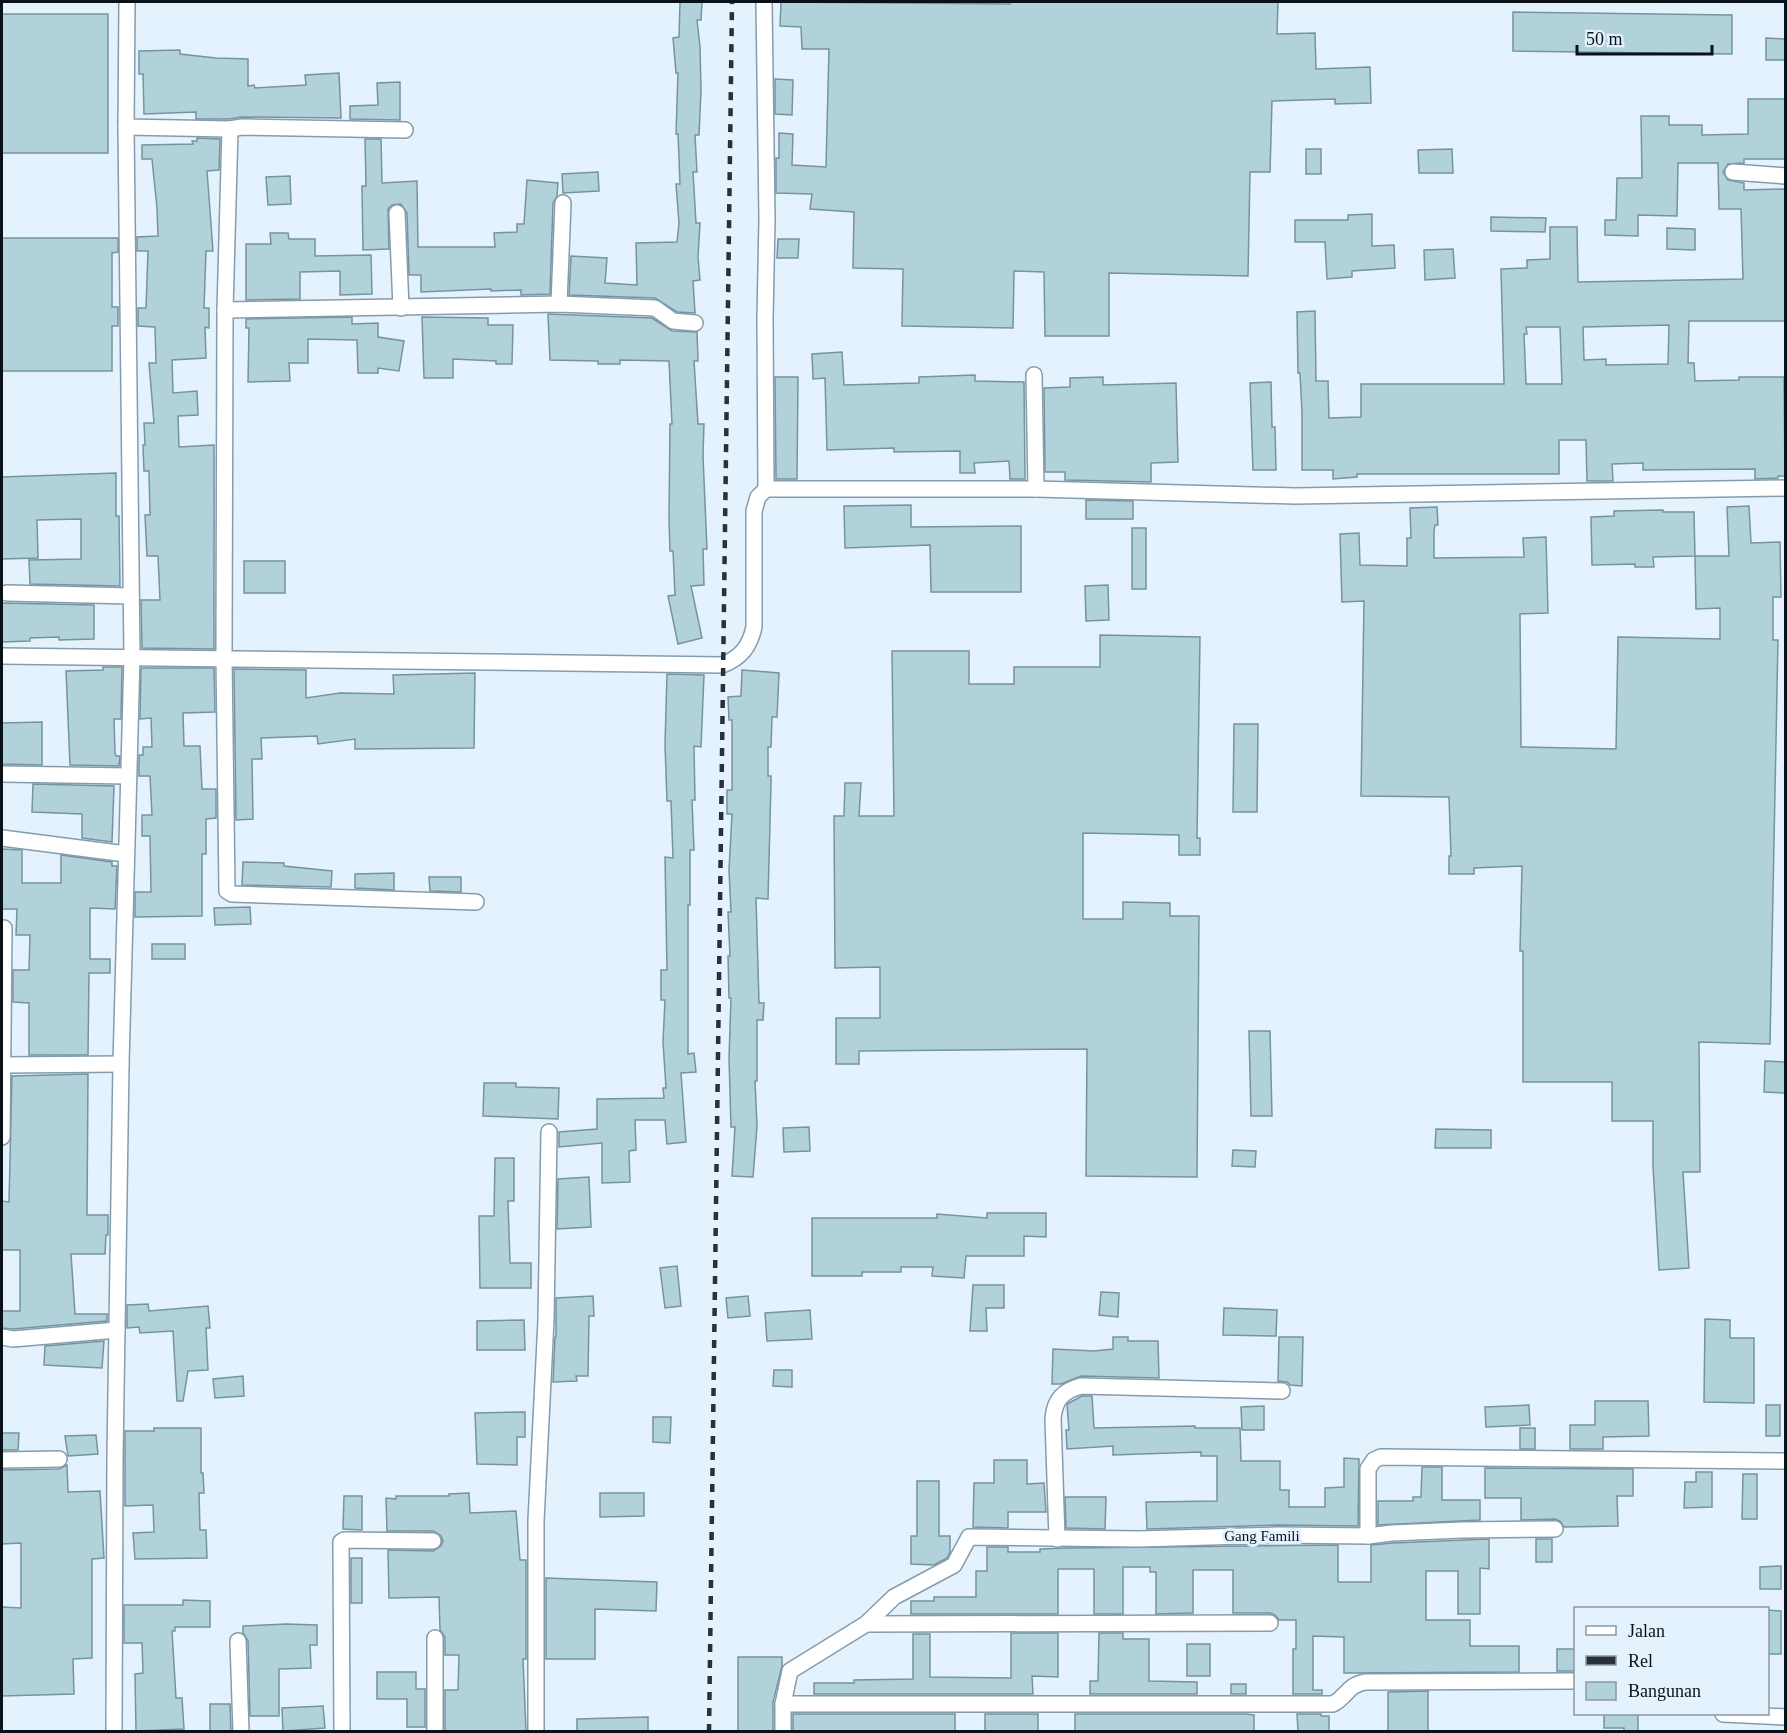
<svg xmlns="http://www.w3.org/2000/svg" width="1787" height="1733" font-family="'Times New Roman',serif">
<rect width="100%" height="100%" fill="#e4f2fe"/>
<g fill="#b2d2db" stroke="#75949c" stroke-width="1.5" fill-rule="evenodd">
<path d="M680,2H702L701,20H697L700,47L701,90L699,135H695L697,172H693L696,223H700L698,257L700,280L693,281L695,313L677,312L655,298L569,295L571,256L607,258L605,283L637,285L636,243L677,242L679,223L676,184H680L678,134H676L678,73H676L673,38L679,37Z"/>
<path d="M781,2L1010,4V2H1278L1277,34L1315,33L1316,69L1370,67L1371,103L1335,104V99L1272,101L1270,172H1250L1248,276L1109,273V336H1045L1044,272L1014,271L1013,328L902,326L903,269L853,268L854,212L810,209L812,194L776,193V158H779V133L793,134L792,165L826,167L829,49H802L801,27L780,26Z"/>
<path d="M1513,12L1732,15V54L1513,51Z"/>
<rect x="2" y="14" width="106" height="139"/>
<path d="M1766,38L1785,39V60H1766Z"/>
<path d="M180,50V54L216,58L248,59V86L254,85L255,88L306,85L305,75L339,73L341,118L242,117L229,119H196V112L144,114L143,74H139V51Z"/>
<path d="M775,79L793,80L792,115L775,114Z"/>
<path d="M400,82V120L350,119V106L378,105L377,83Z"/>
<path d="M1748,99H1785V159H1744V163L1728,164L1723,172L1728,180L1744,183V190L1785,189V321H1689L1688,363H1694L1695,381L1739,380V377H1784L1785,476H1778V478L1755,479V469L1643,470V463L1612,464L1613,481H1587L1586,440H1559V474H1357V477L1333,479V470H1302V413L1300,373H1298L1297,312L1315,311L1316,381H1328L1329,418L1361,417V384H1504L1501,269L1527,268V260L1550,259V227H1577L1578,282L1743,279L1741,209H1719L1718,163H1678L1677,216L1638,215V236L1605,235V220H1616L1617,178H1642L1641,116H1669V125H1702V135L1748,134ZM1669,325L1668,364L1606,365V359L1584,360L1583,327ZM1526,327H1560L1562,384H1526L1524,334H1527Z"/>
<path d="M197,138L220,139L219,170L207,171L213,251H206L204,308H209V328L205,327L206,358L172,360L173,393L197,391L198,415L178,416L179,447L214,445V649L142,648L141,600H160L158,556H147L145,515H150L149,471H144L143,445H145L144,423H154L149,363H156L155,327L138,326V308H146L148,251H137V237L158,236L157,208L152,159H142V145L193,144L192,141H197Z"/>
<path d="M365,139H381L382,183L417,181L418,247H495L494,233L517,232V224H524L527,180L558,183L557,196L553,203L550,294L521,295V290L491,291V289L421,292V275H409L407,213L401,204L392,205L388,209L389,249L363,250L362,186H366Z"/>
<rect x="1306" y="149" width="15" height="25"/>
<path d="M1452,149L1453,173H1419L1418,150Z"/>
<path d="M598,172L599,191L563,193L562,174Z"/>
<path d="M290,176L291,204L268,205L266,177Z"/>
<path d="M1372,214V246L1394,245L1395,268L1352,271V277L1327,279L1325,242H1295V220H1348V215Z"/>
<path d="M1491,217L1546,218L1545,232L1491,231Z"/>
<path d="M1667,228L1695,229V250L1667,249Z"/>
<path d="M270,233H288L289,239H315V256L371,255L372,294L340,295V271L300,272V299L246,300V244H271Z"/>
<path d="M2,238H118V252L112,253V307H118V326H112V371H2Z"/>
<path d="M778,239H799L798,258H777Z"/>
<path d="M1453,249L1455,278L1425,280L1424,250Z"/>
<path d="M548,314L652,318L672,331L697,332L698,361H694L698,424H704L703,456L707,549H703L704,585L691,586L702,638L678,644L668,596L675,595L673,551H670L669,519L670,424H672L669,361L620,360V364H598V361L550,360Z"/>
<path d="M352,317V324L378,323V337L404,341L399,371L378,368V373H358L357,340L308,339V363H289L290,381L248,382L249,328H246V319Z"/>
<path d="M422,317L488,318V325H513L512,364H496V361L453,359V378H424Z"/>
<path d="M842,352L844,385L919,383V377L975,375V381L1024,382L1025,479H1010L1009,461L974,463L975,473H960V451L894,452V448L827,450L825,378L813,379L812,354Z"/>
<path d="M775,377H798L797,479H776Z"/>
<path d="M1103,377V385L1176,383L1178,462L1151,463V482L1065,480V472H1045L1044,388L1070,387V378Z"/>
<path d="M1271,382L1272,427H1275L1276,470H1253L1250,383Z"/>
<path d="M116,473V516H119L120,586L30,584L29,560L81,559V519L37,520L38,558L2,559V477Z"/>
<path d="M1086,500L1133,501V519H1086Z"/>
<path d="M911,505V527L1021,526V592H931L930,545L845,548L844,506Z"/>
<path d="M1749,506L1751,543L1780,542L1781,597H1773V640H1778L1770,1044L1699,1042L1700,1172H1683L1689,1268L1659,1270L1653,1166V1121H1612V1082H1523V951H1520L1522,866L1474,868V874H1449V856H1451L1449,797L1361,796L1364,601L1342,602L1340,534L1359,533L1360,565L1407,566V538H1411L1410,508L1437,507L1438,525H1435L1434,531V558L1524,557L1523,538L1546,537L1548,613L1520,614L1521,747L1616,749L1618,637L1720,639V608L1696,609L1695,556H1729L1727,507Z"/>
<path d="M1663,510V512H1694L1695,556L1653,557L1654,567H1635V564L1592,565L1591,517L1614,516V511Z"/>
<rect x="1132" y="528" width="14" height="61"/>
<rect x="244" y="561" width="41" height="32"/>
<path d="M1108,585L1109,620L1086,621L1085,586Z"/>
<path d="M2,603L94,605V639L59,640V637L30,638V641L2,642Z"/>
<path d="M1100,635L1200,637L1197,838H1200V855H1179V835L1083,833V919H1123V902L1170,903V916H1199L1197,1177L1086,1176L1087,1049L859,1051V1064H836V1018H880V967L835,968L834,816H844L845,783H861L859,816H894L892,651H969V684H1014V667H1100Z"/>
<path d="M103,667H122L121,719H114L115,753L116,756H120L119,766L70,765L66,671L103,670Z"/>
<path d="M141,668H214L215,712L183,713L184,746H200L202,789H216V818L206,819V854H202V916L135,917V892H151L150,836H142V815H152L150,776H139V755H143V747H152L151,718L140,719Z"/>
<path d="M234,669L306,670V698L340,693L394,694L393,675L475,673L474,748L355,749V739L318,744L317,736L261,738L262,759H252L253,819L236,820Z"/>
<path d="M742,670L779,673L777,717H772L771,747H768V776H771V783L768,899L756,898L759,1003H764L763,1020H757V1081H755L757,1126L753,1177L732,1176L735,1127H731L729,1058L731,998H729L728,956H730L728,912H731L729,870L732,814H727V790H732V720H729L728,697L741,696Z"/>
<path d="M667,674L704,675L701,747L694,746L695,800H692L694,850H690V905H688V1054L694,1053L696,1072L681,1073L686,1142L667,1144L665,1120H635L636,1150L629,1151L630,1182L602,1183V1143L559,1147V1132L597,1129V1099L664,1098L663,1088H666L663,1042L665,1000H661V970H667L665,857L673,858L671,801H667L665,745Z"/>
<path d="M42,722V765L2,764V723Z"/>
<path d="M1234,724H1258L1257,812H1233Z"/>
<path d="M33,784L114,786L112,842L82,838V814L32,812Z"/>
<path d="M2,849L22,850V883H61V855L112,862V866H117L115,909L90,908V959H110V973H89L88,1055H29V1003L13,1002V970H29L30,935H16L17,909H2Z"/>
<path d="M243,862L284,863V866L332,871L331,887L242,885Z"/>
<path d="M394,873V890L355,888V874Z"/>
<path d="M429,877H461V892L430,891Z"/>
<path d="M250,907L251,924L215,925L214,908Z"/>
<rect x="152" y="944" width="33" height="15"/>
<path d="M1249,1031H1270L1272,1116H1251Z"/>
<path d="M1765,1061L1785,1062V1093L1764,1092Z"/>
<path d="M88,1074L87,1215H108V1235H106L105,1254H71L75,1314H107V1321L13,1329L2,1328V1311H20V1250H2V1201L9,1202L12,1076Z"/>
<path d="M484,1083H516V1087L559,1088L558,1119L483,1116Z"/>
<path d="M809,1127L810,1151L784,1152L783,1128Z"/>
<path d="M1436,1129L1491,1130V1148H1435Z"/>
<path d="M1233,1150L1256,1151L1255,1167L1232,1166Z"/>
<path d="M495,1158H514V1201H508L510,1263H531V1288H480L479,1216H494Z"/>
<path d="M589,1177L591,1227L557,1229L558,1179Z"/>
<path d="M987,1213H1046V1237L1024,1236V1256H966L964,1278L932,1276L933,1267H901V1272H862V1276H812V1218H937V1214L987,1218Z"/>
<path d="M677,1266L681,1306L665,1308L660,1268Z"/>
<path d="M973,1285H1004V1308H986L987,1331H970Z"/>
<path d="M1101,1292L1119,1293L1118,1317L1099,1315Z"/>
<path d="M593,1296L594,1316H589L588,1376H576L577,1381L553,1382L555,1337H556V1298Z"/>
<path d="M748,1296L750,1316L728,1318L726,1298Z"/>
<path d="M148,1304L149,1311L208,1306L210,1328H206L208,1370L188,1371L183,1401H177L173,1331L140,1333L139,1327L127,1328V1305Z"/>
<path d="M1224,1308L1277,1310L1276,1336L1223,1335Z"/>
<path d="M810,1310L812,1339L767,1341L765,1313Z"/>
<path d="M1705,1319L1730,1320V1338H1754V1403L1704,1402Z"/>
<path d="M524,1320L525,1350H477V1321Z"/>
<path d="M1113,1337H1128V1341H1158L1159,1378L1081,1376L1061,1384H1052L1053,1349L1094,1351L1113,1349Z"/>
<path d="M1279,1337H1303L1302,1386L1290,1385L1287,1382L1278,1381Z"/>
<path d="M104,1341L102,1368L44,1365L45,1346Z"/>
<path d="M774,1370H792V1387L773,1386Z"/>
<path d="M243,1376L244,1396L215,1398L213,1379Z"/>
<path d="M1082,1396H1092L1094,1428L1195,1426V1428H1240L1241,1461H1280V1490H1289V1507H1325V1488L1344,1487V1458L1359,1459L1358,1526L1279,1525L1147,1529L1146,1502L1217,1501V1456H1201V1452L1113,1455V1446L1067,1449L1066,1430H1069L1067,1404Z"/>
<path d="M1595,1401H1648L1649,1436L1603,1437V1449H1570V1425H1595Z"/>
<path d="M1529,1405L1530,1425L1486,1427L1485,1407Z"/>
<rect x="1766" y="1405" width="14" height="31"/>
<path d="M1264,1406V1430H1242L1241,1407Z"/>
<path d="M525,1412V1437H517V1465L477,1464L475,1413Z"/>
<path d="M653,1417H671L670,1443L653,1442Z"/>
<path d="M154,1428H201V1473H203L204,1493H199L200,1530H206L207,1558L135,1559L133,1533L154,1532L153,1505L125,1506V1431H154Z"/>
<rect x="1520" y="1428" width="15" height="21"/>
<path d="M2,1433H19L18,1450H2Z"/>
<path d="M96,1435L98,1454L68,1456L65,1436Z"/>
<path d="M994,1460H1027V1484L1044,1483L1046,1512H1008V1528L973,1527L974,1483H994Z"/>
<path d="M67,1465L68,1492L100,1491L104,1558L92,1559V1658L73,1659L74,1694L2,1696V1607L21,1608V1543L2,1544V1470L59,1469Z"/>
<path d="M1422,1467H1442V1500H1480V1520L1378,1525V1501H1413V1497H1421Z"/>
<path d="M1485,1468L1633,1469V1496H1617L1618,1526L1564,1527L1560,1521L1555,1519L1521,1520V1498H1485Z"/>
<path d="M1696,1472H1712V1507L1684,1508L1685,1482H1696Z"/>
<path d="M1743,1474H1757V1519H1742Z"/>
<path d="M917,1481H939V1536H950V1552L947,1558L934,1565L911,1564V1536H917Z"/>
<path d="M469,1493L470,1513L516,1511L520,1560H526V1659H523L526,1731H445V1690H458L459,1655H445V1637L440,1630L439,1597L389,1598L388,1550L433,1551L441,1546L443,1541L441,1536L434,1531H387L386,1498L396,1499V1496H449V1494Z"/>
<path d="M600,1493H644V1516L600,1517Z"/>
<path d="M344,1496H362V1530L343,1529Z"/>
<path d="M1065,1497H1106L1105,1529L1066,1528Z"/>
<path d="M1489,1539V1569L1480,1568V1614H1458V1571H1426V1620H1470V1646H1519V1672L1344,1673V1637L1313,1636V1690H1322V1694H1293V1649H1296V1620H1279L1275,1615L1270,1613H1233V1570H1193V1613L1156,1614V1572H1150V1567H1123V1614H1094V1569H1058V1614H911V1601H934V1597H976V1571H987V1547H1008V1552H1040V1549L1066,1548L1338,1545V1582H1371V1545L1393,1543Z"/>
<rect x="1536" y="1539" width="16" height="23"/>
<rect x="351" y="1558" width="11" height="45"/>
<path d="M1781,1566V1589H1760V1567Z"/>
<path d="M546,1578L657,1582L656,1611L595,1609V1659H546Z"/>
<path d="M183,1600L210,1601V1627H175V1631H172L176,1698H182L184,1729L136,1731L135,1674L143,1673L142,1643H124V1605H183Z"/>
<path d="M1767,1610L1781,1611V1654H1767Z"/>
<path d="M286,1624L317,1625V1645H310L311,1668L279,1669V1716H250L248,1641L243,1633V1626Z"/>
<path d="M1011,1633H1058V1677L1032,1676L1033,1694H814V1683H854V1680L913,1679V1634H930V1677L1011,1678Z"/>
<path d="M1099,1633H1123V1639H1149V1681L1197,1682V1694H1090V1681H1098Z"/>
<rect x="1187" y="1644" width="23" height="32"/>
<rect x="1557" y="1649" width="18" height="22"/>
<path d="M738,1657H782V1666L773,1702V1731H738Z"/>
<path d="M377,1672H416V1689H425V1727H407V1699H377Z"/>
<rect x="1231" y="1684" width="15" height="10"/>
<path d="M1428,1691V1731H1388V1692Z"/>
<path d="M210,1704H230L231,1731H210Z"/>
<path d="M323,1706L325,1728L283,1731L282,1708Z"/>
<path d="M1604,1713H1638V1731H1624V1728H1604Z"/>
<rect x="793" y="1714" width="162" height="17"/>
<rect x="985" y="1714" width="53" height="17"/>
<path d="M1075,1714H1246L1254,1715V1731H1075Z"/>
<path d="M1297,1714H1321V1716H1329V1731H1298Z"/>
<path d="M648,1717V1731H577V1719Z"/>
</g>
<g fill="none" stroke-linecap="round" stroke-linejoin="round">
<g stroke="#859cad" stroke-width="18">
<g id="minor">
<path d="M764,2L767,219L765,319L766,489"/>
<path d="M126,127L230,129"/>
<path d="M405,130L242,127L230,129L225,310L224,657L227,891L232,894L476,902"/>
<path d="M1733,172L1786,176"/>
<path d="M397,213L401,308"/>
<path d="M559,304L563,203"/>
<path d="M225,310L559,304L655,308L673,321L695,323"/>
<path d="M1034,375L1036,489"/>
<path d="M7,593L131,596"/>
<path d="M2,656L722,665C741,658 750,646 754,627V511L758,497L766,489H1036L1295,496L1786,488"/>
<path d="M2,774L128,776"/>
<path d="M2,838L126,854"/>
<path d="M2,1065L121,1064"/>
<path d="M2,1137L4,928"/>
<path d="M2,1337L13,1339L117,1330"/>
<path d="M2,1460L59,1459"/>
<path d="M1368,1536V1469L1374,1460L1381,1457L1786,1461"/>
<path d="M1057,1539L1053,1418C1055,1399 1063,1391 1081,1386L1282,1391"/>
<path d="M866,1624L1270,1623"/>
<path d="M435,1638V1732"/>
<path d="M238,1641L241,1732"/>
<path d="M783,1704H1333C1348,1696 1346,1686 1365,1682L1576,1681"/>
<path d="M1723,1714L1786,1717"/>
<path d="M114,1732L115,1457L121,1064L132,657L126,127L127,2"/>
<path d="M342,1732L341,1542L344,1540L433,1541"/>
<path d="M536,1732V1521L546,1320L549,1132"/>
<path d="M783,1732V1704L790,1671L866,1624L894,1597L954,1565L969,1537L1138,1539L1279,1535L1368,1536L1392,1533L1462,1530L1555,1529"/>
</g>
</g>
<use href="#minor" stroke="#fff" stroke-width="15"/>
<path stroke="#283139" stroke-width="4.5" stroke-dasharray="8 8" stroke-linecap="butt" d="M709,1732L732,2"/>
</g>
<g text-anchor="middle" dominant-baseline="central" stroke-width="6" stroke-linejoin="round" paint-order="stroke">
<g font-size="15" fill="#0a1219" stroke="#e4f2fe">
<text x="1262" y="1536">Gang Famili</text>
</g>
</g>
<rect width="1787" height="1733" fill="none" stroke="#0a1219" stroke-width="6"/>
<rect x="1574" y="1607" width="195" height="108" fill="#e4f2fe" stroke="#8d98a2" stroke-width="1.5"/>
<rect x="1586" y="1626" width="30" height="9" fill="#ffffff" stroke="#8d98a2" stroke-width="1.5"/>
<text x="1628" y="1637" font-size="18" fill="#0a1219">Jalan</text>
<rect x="1586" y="1656" width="30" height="9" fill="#283139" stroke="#8d98a2" stroke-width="1.5"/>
<text x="1628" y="1667" font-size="18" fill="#0a1219">Rel</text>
<rect x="1586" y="1682" width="30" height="18" fill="#b2d2db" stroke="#8d98a2" stroke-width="1.5"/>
<text x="1628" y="1697" font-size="18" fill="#0a1219">Bangunan</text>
<path d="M1577 45v9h135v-9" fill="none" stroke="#0a1219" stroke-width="3"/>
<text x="1586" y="45" font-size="18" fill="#0a1219" stroke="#e4f2fe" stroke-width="4.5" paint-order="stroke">50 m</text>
</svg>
